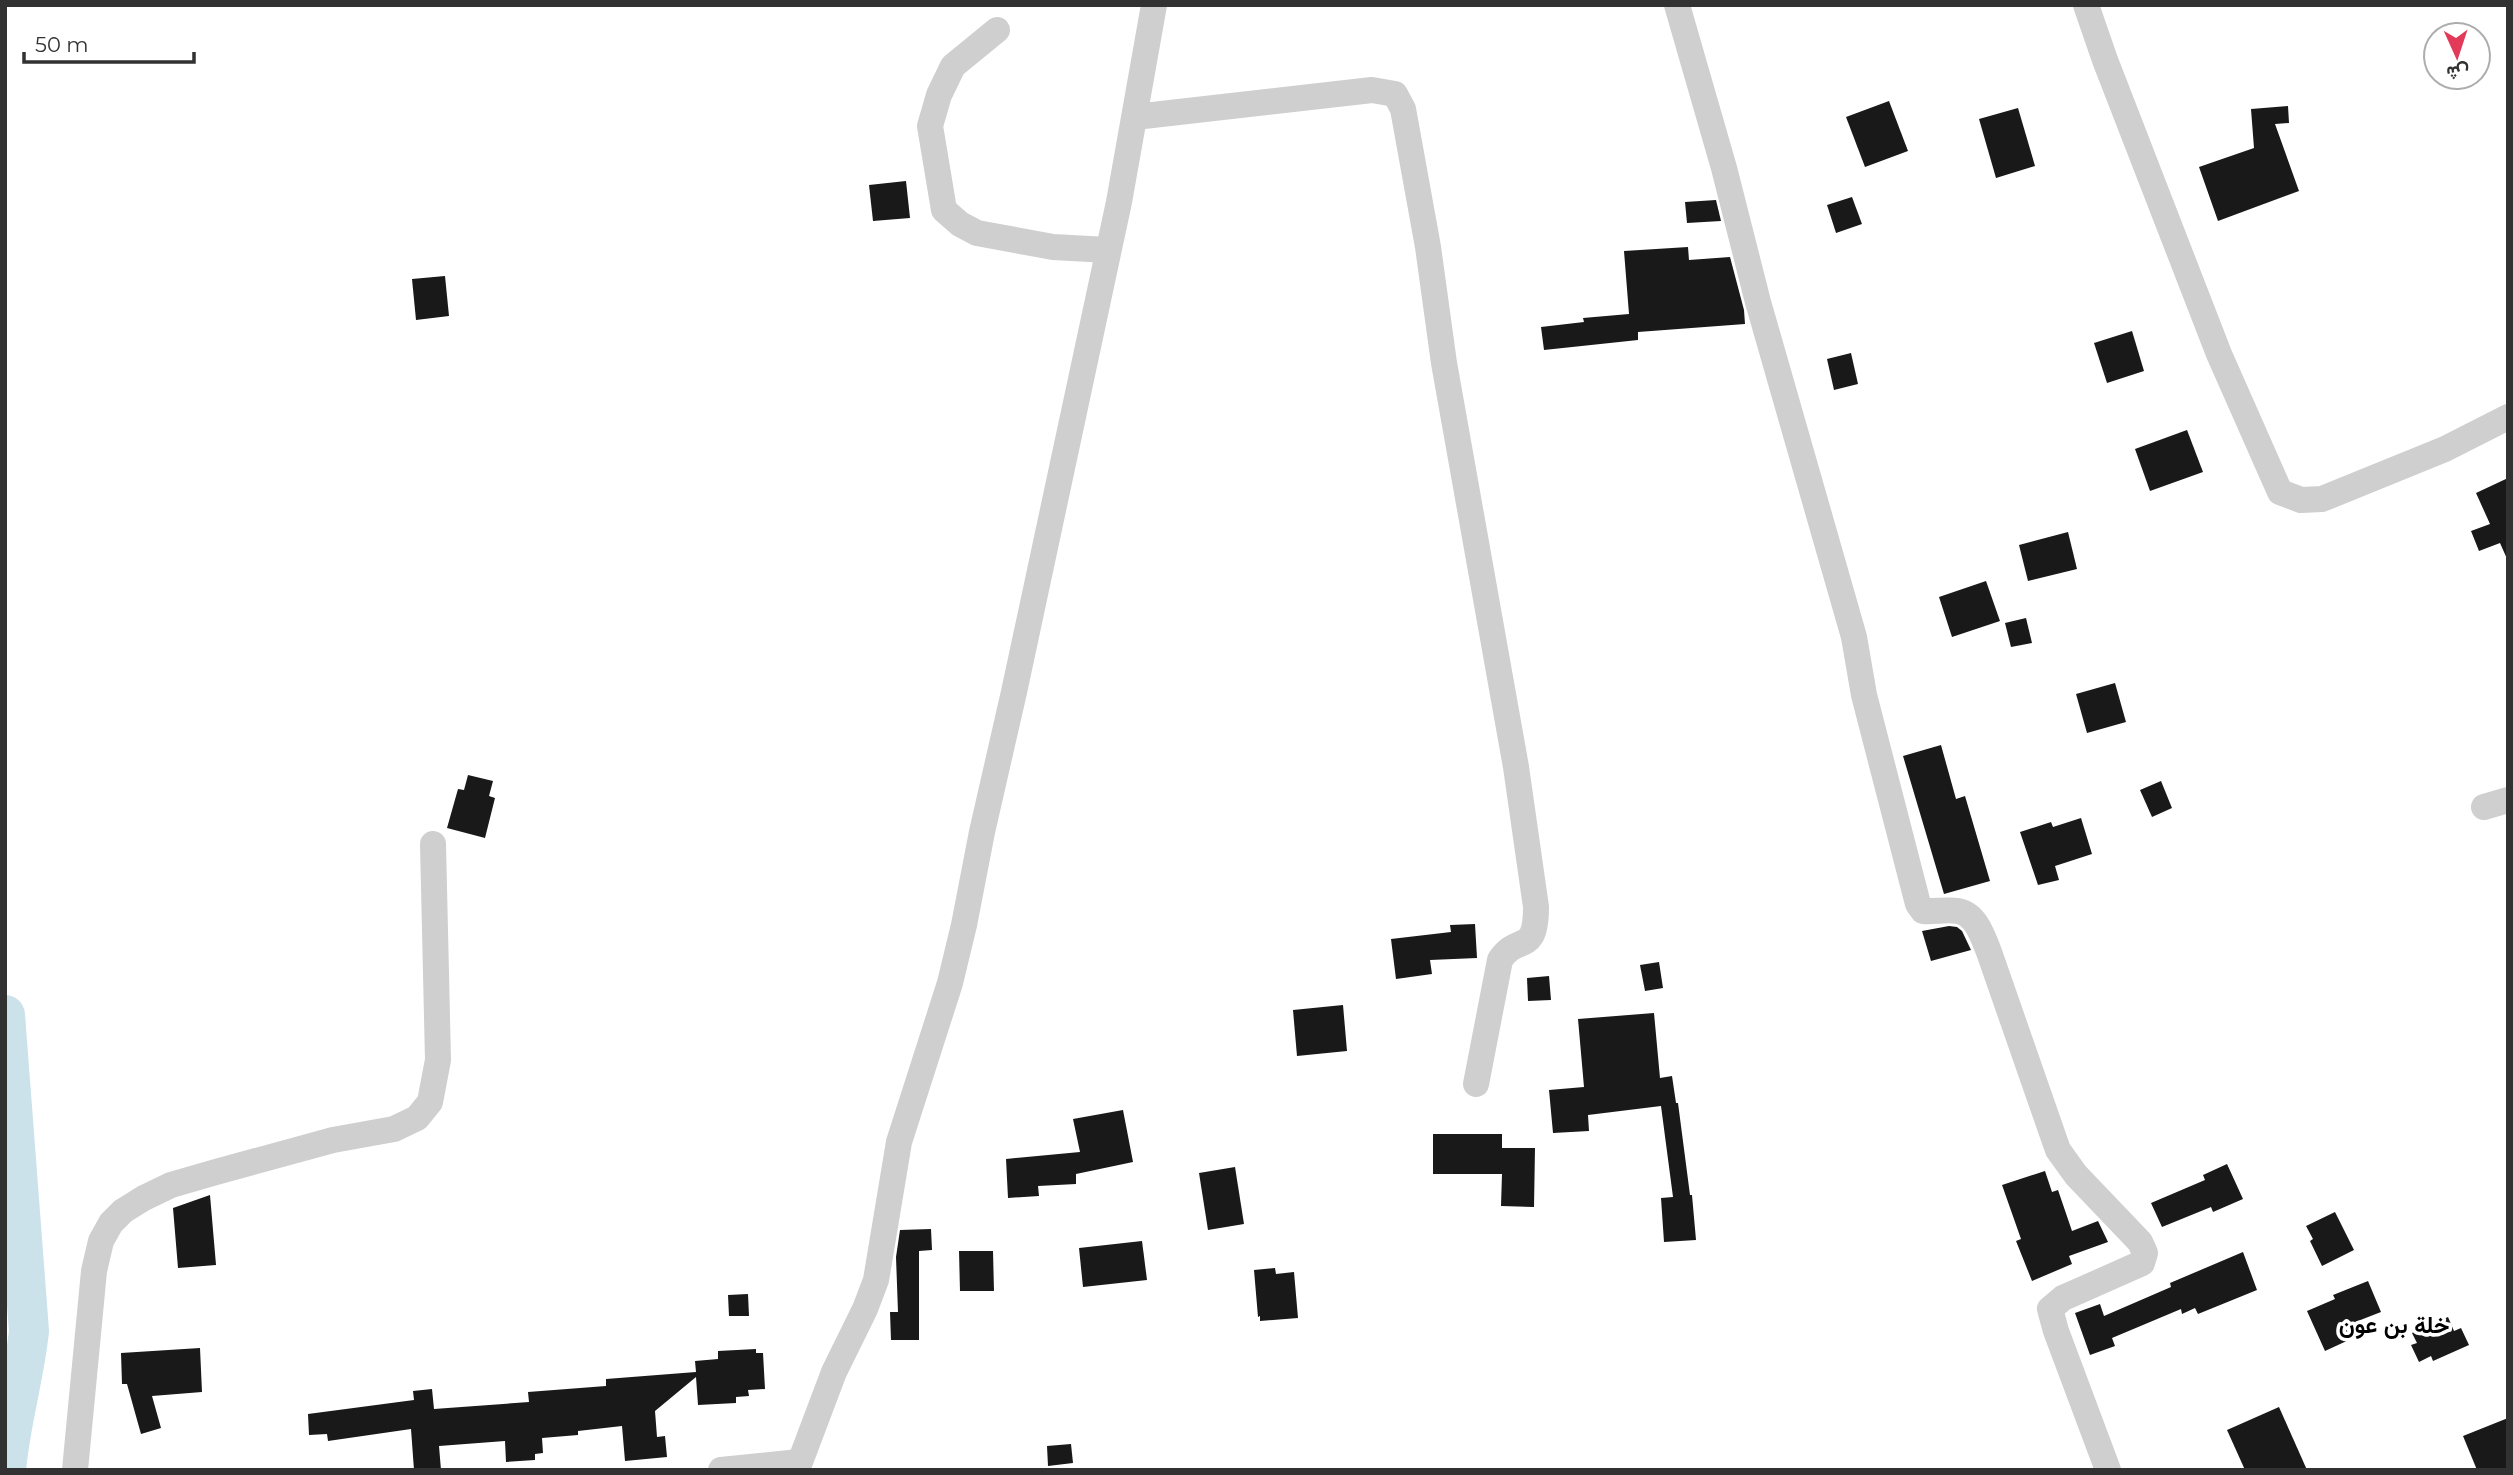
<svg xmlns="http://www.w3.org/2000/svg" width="2513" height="1475" font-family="Montserrat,Vazirmatn,sans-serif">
<rect width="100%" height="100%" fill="#fff"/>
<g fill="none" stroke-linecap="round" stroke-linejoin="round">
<path stroke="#cbe2eb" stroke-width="40" d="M5,1015L29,1331C24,1378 10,1423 6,1470"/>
</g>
<g fill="#191919">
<path d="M1889,101L1908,151L1865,167L1846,117Z"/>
<path d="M2288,106L2289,123L2275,124L2299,191L2218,221L2199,167L2254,148L2251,109Z"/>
<path d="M2018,108L2035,166L1996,178L1979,119Z"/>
<path d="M906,181L910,218L873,221L869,185Z"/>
<path d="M1852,197L1862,224L1836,233L1827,205Z"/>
<path d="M1716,200L1721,221L1687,223L1685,202Z"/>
<path d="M1688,247L1689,260L1730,257L1744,310L1745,324L1638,332V340L1544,350L1541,327L1584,322L1583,318L1629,314L1624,251Z"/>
<path d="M445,276L449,316L416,320L412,279Z"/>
<path d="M2132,331L2144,371L2107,383L2094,343Z"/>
<path d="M1851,353L1858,384L1834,390L1827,359Z"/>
<path d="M2187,430L2203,472L2150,491L2135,449Z"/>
<path d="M2508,478V561L2500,543L2479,551L2471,531L2490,524L2476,493Z"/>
<path d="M2068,532L2077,569L2028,581L2019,545Z"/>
<path d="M1986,581L2000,621L1952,637L1939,597Z"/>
<path d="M2026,618L2032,643L2011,647L2005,623Z"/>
<path d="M2115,683L2126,722L2087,733L2076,694Z"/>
<path d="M1941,745L1956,799L1965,796L1990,881L1944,894L1903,756Z"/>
<path d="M468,775L493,781L489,796L495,798L485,838L447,828L458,789L464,790Z"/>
<path d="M2161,781L2172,808L2152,817L2140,790Z"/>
<path d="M2081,818L2092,854L2055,866L2059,880L2038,885L2020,832L2051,822L2053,827Z"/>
<path d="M1475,924L1477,958L1430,960L1432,974L1396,979L1391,939L1451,932L1450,925Z"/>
<path d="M1949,926L1957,927L1962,931L1971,950L1931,961L1922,931Z"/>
<path d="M1659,962L1663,988L1645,991L1640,965Z"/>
<path d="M1549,976L1551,1000L1528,1001L1527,978Z"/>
<path d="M1343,1005L1347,1051L1297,1056L1293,1010Z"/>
<path d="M1654,1013L1660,1078L1672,1076L1676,1103H1678L1690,1195H1692L1696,1240L1664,1242L1661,1198L1673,1197L1661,1106L1588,1115L1589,1131L1553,1133L1549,1090L1584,1087L1578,1019Z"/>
<path d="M1123,1110L1133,1162L1076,1174V1184L1038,1186L1039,1196L1008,1198L1006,1159L1080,1152L1073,1119Z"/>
<path d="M1433,1134H1502V1148H1535L1534,1207L1501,1206L1502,1174H1433Z"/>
<path d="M2227,1164L2243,1199L2213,1212L2211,1207L2162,1227L2151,1203L2205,1180L2203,1175Z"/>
<path d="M1235,1167L1244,1224L1208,1230L1199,1173Z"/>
<path d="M2045,1171L2052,1192L2058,1190L2072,1231L2098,1221L2108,1242L2069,1256L2072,1264L2032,1281L2016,1241L2021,1239L2002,1185Z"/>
<path d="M210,1195L216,1265L178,1268L173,1208Z"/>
<path d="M2335,1212L2354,1250L2322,1266L2310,1241L2313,1239L2306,1226Z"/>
<path d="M931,1229L932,1250L919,1251V1340H891L890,1312H898L896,1257L900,1230Z"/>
<path d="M1142,1241L1147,1280L1083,1287L1079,1248Z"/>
<path d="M959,1251H993L994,1291H960Z"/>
<path d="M2243,1252L2257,1290L2198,1314L2195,1308L2182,1314L2181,1309L2112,1338L2115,1346L2090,1355L2075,1313L2100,1304L2104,1316L2171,1287L2170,1283Z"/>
<path d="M1275,1268L1276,1274L1294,1272L1298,1318L1260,1321V1316L1258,1317L1254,1270Z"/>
<path d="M2368,1281L2381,1312L2345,1326L2351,1339L2325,1351L2307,1311L2335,1299L2333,1295Z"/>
<path d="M748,1294L749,1316H729L728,1295Z"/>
<path d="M2448,1317L2454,1331L2461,1328L2469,1345L2433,1361L2431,1356L2419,1362L2411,1345L2417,1343L2412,1333Z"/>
<path d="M200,1348L202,1392L152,1396L161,1428L141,1434L127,1384H122L121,1353Z"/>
<path d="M756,1349V1353H763L765,1389L748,1390L749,1396L736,1397V1403L698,1405L696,1377L655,1411L657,1437L665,1436L667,1457L625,1461L622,1426L578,1431V1435L542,1438L543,1453L535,1454V1460L506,1462L505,1441L439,1446L441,1470H414L411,1429L328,1441L327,1434L309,1435L308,1414L414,1400L413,1391L432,1389L434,1409L529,1402L528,1392L606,1386V1379L696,1372L695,1361L718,1359V1351Z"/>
<path d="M2279,1407L2307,1470H2245L2227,1430Z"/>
<path d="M2508,1418V1470H2477L2463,1436Z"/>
<path d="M1071,1444L1073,1463L1048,1466L1047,1446Z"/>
</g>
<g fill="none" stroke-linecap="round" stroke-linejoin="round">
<g stroke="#cfcfcf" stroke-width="26">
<path d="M1677,5L1724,168L1758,302L1854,637L1864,695L1918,904L1923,911C1934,912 1947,909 1958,911C1976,914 1983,937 1989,952L2058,1150L2076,1175L2140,1242L2145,1253L2142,1263L2063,1298L2050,1309L2056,1331L2108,1470"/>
<path d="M2086,5L2105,60L2219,354L2280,492L2301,500L2322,499L2445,449L2508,417"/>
<path d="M997,30L953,66L939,95L930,126L944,210L960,224L977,233L1053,247L1108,250"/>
<path d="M1135,117L1372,90L1395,94L1403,109L1428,247L1444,363L1516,767L1536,907C1536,957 1517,933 1500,960L1476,1084"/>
<path d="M2484,807L2508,800"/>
<path d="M75,1470L94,1271L101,1241L111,1223L123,1211L144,1198L171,1185L216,1172L333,1140L394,1129L417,1118L430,1102L438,1060L433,844"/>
<path d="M721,1470L799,1462"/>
<path d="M797,1470L834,1372L865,1309L876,1280L899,1142L950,983L964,925L982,832L1014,692L1119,202L1154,5"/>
</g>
</g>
<g text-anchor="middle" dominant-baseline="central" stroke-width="7" stroke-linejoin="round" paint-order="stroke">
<g font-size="23" font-weight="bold" fill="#000" stroke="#fff">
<text x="2394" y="1325">خلة بن عون</text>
</g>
</g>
<rect width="2513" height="1475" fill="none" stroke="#323232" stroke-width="14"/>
<g transform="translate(2457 56) rotate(177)"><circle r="33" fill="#ffffff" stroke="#adadad" stroke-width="2"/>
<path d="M0-5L12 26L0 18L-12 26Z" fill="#e33a5a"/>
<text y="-10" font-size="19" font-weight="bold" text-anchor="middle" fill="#323232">ش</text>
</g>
<path d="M24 52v10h170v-10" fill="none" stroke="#323232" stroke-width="3.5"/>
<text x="35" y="52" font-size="21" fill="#323232" stroke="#ffffff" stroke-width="5" paint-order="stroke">50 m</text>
</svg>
